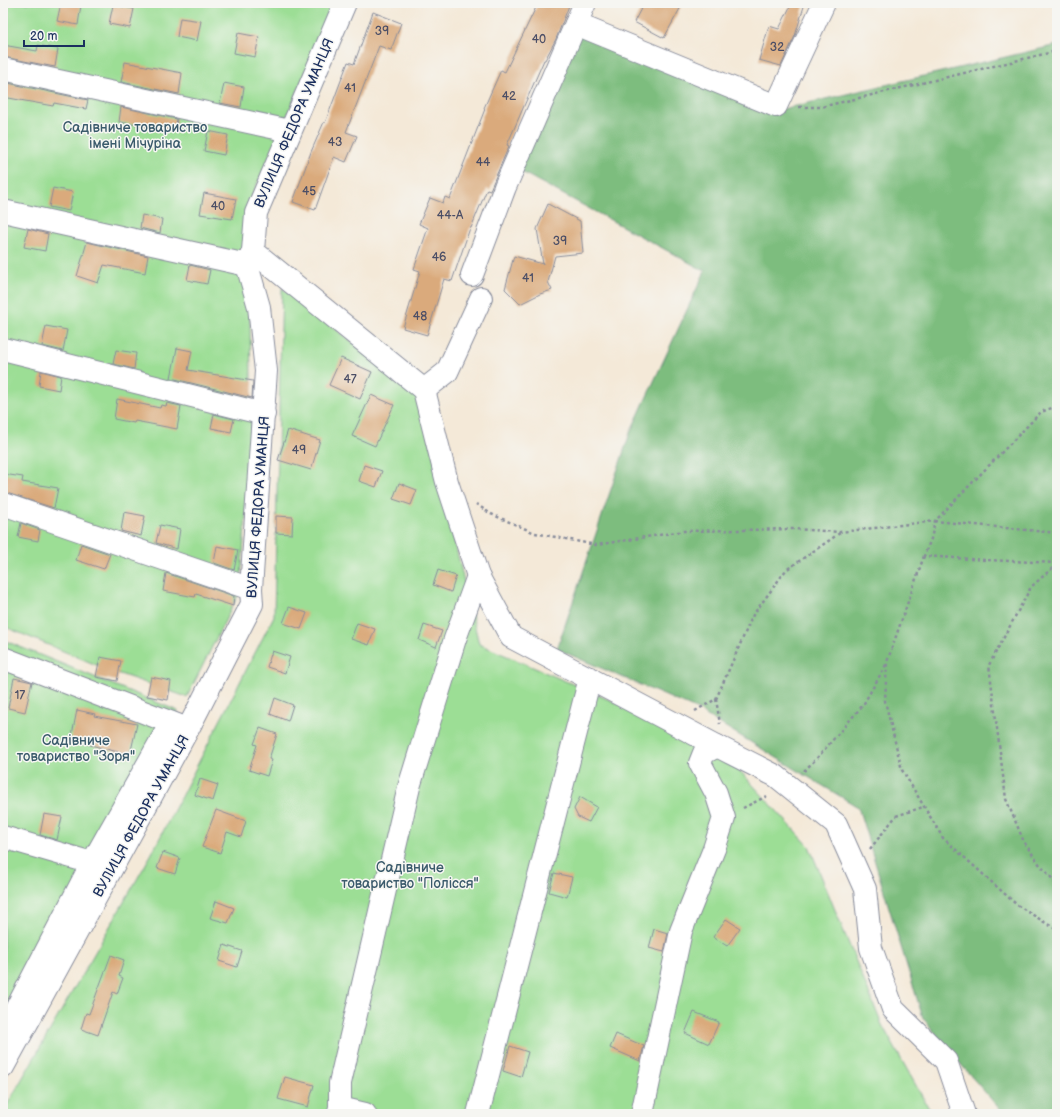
<svg xmlns="http://www.w3.org/2000/svg" width="1060" height="1117" font-family="'Balsamiq Sans',sans-serif">
<rect width="100%" height="100%" fill="#f6f6f2"/>
<filter id="ink" filterUnits="userSpaceOnUse"><feTurbulence type="fractalNoise" baseFrequency=".025" numOctaves="2"/><feDisplacementMap in="SourceGraphic" scale="8" xChannelSelector="R" yChannelSelector="G"/><feConvolveMatrix kernelMatrix="1 2 1 2 8 2 1 2 1" color-interpolation-filters="sRGB"/></filter>
<filter id="wash" filterUnits="userSpaceOnUse"><feTurbulence type="fractalNoise" baseFrequency=".012" numOctaves="4" result="noise"/><feDisplacementMap in="SourceGraphic" scale="16" xChannelSelector="R" yChannelSelector="G"/><feGaussianBlur stdDeviation="0.9" result="paint"/><feColorMatrix in="noise" values="0 0 0 0 0 0 0 0 0 0 0 0 0 0 0 0 0 1.4 0 .05"/><feComposite in="paint" operator="in"/></filter>
<g filter="url(#wash)">
<rect width="100%" height="100%" fill="#f4e9d8"/>
<g fill="#9cde95" stroke="#5c867a">
<path d="M3,3H336L248,205L252,440L240,591L187,697L111,671L3,626Z"/>
<path d="M282,288L419,393L479,644L717,746L809,846L882,1025L932,1114H3V1112L151,855L274,616Z"/>
<path d="M3,640L178,711L3,1053Z"/>
</g>
<path fill="#7dbd7e" stroke="#4c766e" d="M579,27L778,110L1057,45V1114H1004L950,1052L923,1018L858,807L696,709L557,649L630,433L705,271L516,169Z"/>
<g id="blocks">
<g fill="#daaa7c">
<path d="M61,3L81,5L78,25L57,21Z"/>
<path d="M538,3H570L556,39L545,60H544L507,145L509,146L490,190L487,189L471,228H470L452,281L444,279L427,335L403,328L420,271L414,269L428,228L419,224L430,198L443,203L445,197L450,199L485,109L484,108L501,70L505,72Z"/>
<path d="M644,3H683L664,38L634,22Z"/>
<path d="M792,3H805L795,36L781,66L759,60L769,26L779,29Z"/>
<path d="M113,5L134,9L130,28L109,24Z"/>
<path d="M373,12L401,23L391,50L379,46L346,132L357,136L346,162L334,157L315,210L293,202L311,152L324,122L325,123L348,62L354,64Z"/>
<path d="M180,18L201,21L197,41L177,37Z"/>
<path d="M238,33L259,37L255,57L234,53Z"/>
<path d="M3,45L37,51L38,45L58,49L55,67L3,57Z"/>
<path d="M125,62L182,73L179,94L121,82Z"/>
<path d="M3,82L88,100L86,109L54,103L53,106L3,97Z"/>
<path d="M224,83L244,87L241,107L220,103Z"/>
<path d="M121,107L177,119L175,131L119,122Z"/>
<path d="M208,131L228,135L224,155L204,151Z"/>
<path d="M53,188L73,192L69,211L49,207Z"/>
<path d="M204,193L236,199L232,219L200,214Z"/>
<path d="M548,204L580,221L583,253L555,256L548,282L552,290L540,294L520,304L505,289L514,256L543,264L537,229Z"/>
<path d="M142,215L162,219L160,233L140,228Z"/>
<path d="M28,229L48,234L45,251L24,247Z"/>
<path d="M87,242L148,256L145,273L104,265L98,283L77,276Z"/>
<path d="M190,265L210,270L207,284L187,280Z"/>
<path d="M46,326L67,330L63,351L42,346Z"/>
<path d="M177,348L192,351L188,370L253,381L252,398L171,378Z"/>
<path d="M116,350L136,353L134,369L113,364Z"/>
<path d="M341,358L372,372L360,399L329,385Z"/>
<path d="M41,371L61,376L59,390L39,386Z"/>
<path d="M371,395L394,405L375,446L352,436Z"/>
<path d="M117,399L160,408L161,405L166,406L167,403L181,406L177,429L135,421L134,423L114,419Z"/>
<path d="M214,414L234,419L231,432L211,428Z"/>
<path d="M288,430L320,440L311,470L278,460Z"/>
<path d="M364,465L382,471L376,487L359,481Z"/>
<path d="M3,474L23,477L22,482L58,488L54,508L3,492Z"/>
<path d="M399,483L417,490L411,505L393,499Z"/>
<path d="M124,512L145,516L141,536L121,531Z"/>
<path d="M276,516L293,517L292,534L276,533Z"/>
<path d="M21,523L40,530L38,541L18,537Z"/>
<path d="M160,525L180,529L177,549L156,543Z"/>
<path d="M81,544L110,554L104,569L76,560Z"/>
<path d="M217,546L238,550L234,570L214,563Z"/>
<path d="M438,570L456,576L451,592L433,585Z"/>
<path d="M166,573L234,596L233,606L196,594L195,597L163,591Z"/>
<path d="M289,607L307,613L301,629L283,623Z"/>
<path d="M357,623L375,629L369,645L351,639Z"/>
<path d="M424,625L442,631L436,647L419,640Z"/>
<path d="M272,651L290,657L285,673L267,667Z"/>
<path d="M100,657L121,661L117,681L96,677Z"/>
<path d="M151,677L171,681L168,700L147,696Z"/>
<path d="M14,678L32,682L25,712L8,708Z"/>
<path d="M275,698L293,705L288,721L270,714Z"/>
<path d="M77,710L95,714L94,716L137,724L130,755L71,740Z"/>
<path d="M260,728L277,734L269,759L272,760L267,776L249,770L257,745L254,744Z"/>
<path d="M200,779L218,785L213,801L195,795Z"/>
<path d="M580,797L597,807L589,822L578,817L574,809Z"/>
<path d="M216,810L246,821L241,837L227,832L220,853L202,847Z"/>
<path d="M44,814L62,817L57,840L40,835Z"/>
<path d="M163,852L180,858L175,874L157,868Z"/>
<path d="M554,873L572,877L567,897L549,892Z"/>
<path d="M216,901L234,908L228,923L210,918Z"/>
<path d="M726,919L740,928L727,946L713,937Z"/>
<path d="M654,929L668,933L664,952L649,948Z"/>
<path d="M224,945L242,951L237,967L219,961Z"/>
<path d="M111,955L124,960L119,976L123,978L117,994L113,992L98,1035L81,1029L86,1013L89,1014Z"/>
<path d="M694,1012L719,1022L709,1044L685,1033Z"/>
<path d="M616,1034L644,1046L640,1061L610,1048Z"/>
<path d="M510,1046L528,1052L521,1077L503,1071Z"/>
<path d="M285,1077L314,1085L308,1107L278,1099Z"/>
</g>
</g>
</g>
<g filter="url(#ink)">
<use href="#blocks" fill-opacity="0" stroke="#888c9b" stroke-width="1"/>
<g fill="none" stroke-linecap="round" stroke-linejoin="round">
<g stroke="#888c9b" stroke-width="24">
<g id="street">
<path d="M576,24L776,106L824,3"/>
<path d="M3,69L290,131"/>
<path d="M3,211L247,265"/>
<path d="M253,251L424,390L447,482L478,576L511,637L717,746L776,776L836,824L865,889L871,948L893,1009L946,1061L964,1114"/>
<path d="M472,275L505,187L585,3"/>
<path d="M3,349L264,414"/>
<path d="M424,390L447,372L481,298"/>
<path d="M3,504L251,589"/>
<path d="M3,658L185,728"/>
<path d="M3,837L92,863"/>
<path d="M3,1038L15,1011L92,863L171,723"/>
<path d="M3,1067L188,729L252,604L251,589L266,371L259,307L247,265L253,251L256,213L345,3"/>
<path d="M340,1108L365,1114"/>
<path d="M338,1114L340,1108V1083L409,787L455,639L478,576"/>
<path d="M478,1114L590,678"/>
<path d="M642,1114L681,931L714,849L724,818L716,793L700,763L704,753L717,746"/>
</g>
</g>
<g stroke="#888c9b" stroke-width="2.5" stroke-dasharray="3 3" stroke-linecap="butt">
<path d="M799,107H821L1057,51"/>
<path d="M1057,406L1041,412L935,521L931,539L924,556L986,560L1057,563"/>
<path d="M476,504L491,514L535,533L596,545L684,531L794,529L840,532L935,521L1057,533"/>
<path d="M924,556L887,662L885,701L902,770L943,838L1017,905L1057,930"/>
<path d="M1057,564L1031,587L989,665L1006,799L1024,842L1040,865L1057,884"/>
<path d="M716,699L720,724"/>
<path d="M695,711L716,699L753,615L786,570L840,533"/>
<path d="M804,771L818,757L863,705L887,663"/>
<path d="M743,808L767,796"/>
<path d="M870,849L896,816L923,807"/>
</g>
<use href="#street" stroke="#fff" stroke-width="22"/>
</g>
</g>
<g text-anchor="middle" dominant-baseline="central" stroke-width="3" stroke-linejoin="round" paint-order="stroke">
<g font-size="12" fill="#4b4e66">
<text x="382" y="31">39</text>
<text x="539" y="39">40</text>
<text x="777" y="47">32</text>
<text x="350" y="88">41</text>
<text x="509" y="96">42</text>
<text x="335" y="142">43</text>
<text x="483" y="162">44</text>
<text x="309" y="191">45</text>
<text x="218" y="206">40</text>
<text x="450" y="215">44-А</text>
<text x="560" y="241">39</text>
<text x="439" y="257">46</text>
<text x="528" y="278">41</text>
<text x="420" y="316">48</text>
<text x="350" y="379">47</text>
<text x="299" y="450">49</text>
<text x="20" y="695">17</text>
</g>
<g font-size="14" fill="#1b2f5e" stroke="#f6f6f2">
<text transform="translate(294 123) rotate(-67)">ВУЛИЦЯ ФЕДОРА УМАНЦЯ</text>
<text transform="translate(258 507) rotate(-86)">ВУЛИЦЯ ФЕДОРА УМАНЦЯ</text>
<text transform="translate(141 816) rotate(-61)">ВУЛИЦЯ ФЕДОРА УМАНЦЯ</text>
</g>
<g font-size="14" fill="#3b5b6c" stroke="#f6f6f2">
<text x="135" y="127">Садівниче товариство<tspan x="135" dy="16">імені Мічуріна</tspan></text>
<text x="76" y="740">Садівниче<tspan x="76" dy="16">товариство "Зоря"</tspan></text>
<text x="410" y="867">Садівниче<tspan x="410" dy="16">товариство "Полісся"</tspan></text>
</g>
</g>
<rect width="1060" height="1117" fill="none" stroke="#f6f6f2" stroke-width="16"/>
<path d="M24 40v6h60v-6" fill="none" stroke="#1b2f5e" stroke-width="2"/>
<text x="30" y="40" font-size="12" fill="#1b2f5e" stroke="#f6f6f2" stroke-width="3" paint-order="stroke">20 m</text>
</svg>
